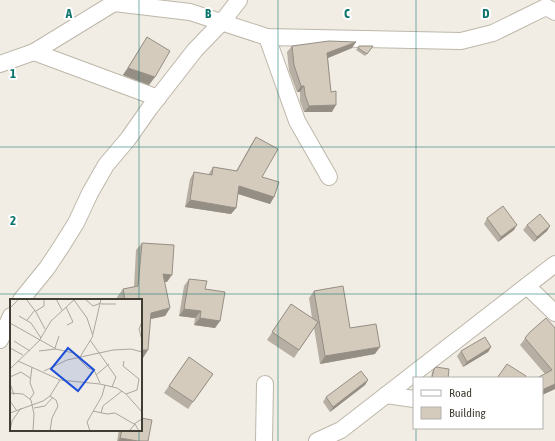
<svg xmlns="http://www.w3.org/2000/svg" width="555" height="441" font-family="'Asap Condensed',sans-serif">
<rect width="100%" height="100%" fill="#f1ede4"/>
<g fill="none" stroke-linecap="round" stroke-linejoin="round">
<g stroke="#beb7aa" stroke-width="18">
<g id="minor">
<path d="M267,37L297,121L329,177"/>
<path d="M34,52L158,98"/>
<path d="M0,64L34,52L114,3L190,12L267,37L461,41L493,33L546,7L555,12"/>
<path d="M527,286L555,313"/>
<path d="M21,300L47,268L61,247L76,223L90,193L106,165L128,139L149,109L195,50L222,22L239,0"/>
<path d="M0,340L11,316"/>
<path d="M386,395L414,399"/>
<path d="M264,441L265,384"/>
<path d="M317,441L341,430L555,264"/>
</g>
</g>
<use href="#minor" stroke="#fff" stroke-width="16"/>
</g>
<g fill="#b7afa3">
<path d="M147,37L149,85L123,75Z"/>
<path d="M292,46L352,48L328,58L332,112H304L300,101V92H297L289,71L287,52Z"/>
<path d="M359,46H373L365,56L356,50Z"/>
<path d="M256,137L262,177L274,197L270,204L238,194L236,208L231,214L185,207L190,179L194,172L208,175L213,167L236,171L252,143Z"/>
<path d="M487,218L514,230L498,242L484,224Z"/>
<path d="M527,225L550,226L547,231L534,242L523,230Z"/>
<path d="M142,243L167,282H164L170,308L165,316L150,319L143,358H141V300H118L117,297L123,289L134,287L136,250Z"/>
<path d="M189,279L205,289L220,321L215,328L194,325L195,318L179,316L184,286Z"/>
<path d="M314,291L350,328L375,354L320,364L314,328L294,358L267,340L291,304L312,318L309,298Z"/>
<path d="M555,328V389L542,395L545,374L520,345L530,332Z"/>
<path d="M491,347L488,352L463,367L457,356L461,351Z"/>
<path d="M189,357L213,374L188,409L164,393Z"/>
<path d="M434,369L448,378H431L432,372Z"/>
<path d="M368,380L365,385L330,412L323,402L326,397Z"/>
<path d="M119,430H141L148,441H117Z"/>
</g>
<g fill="#958e84">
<path d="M356,42L352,48L323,60L327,53Z"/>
<path d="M128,68L155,77L149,85L123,75Z"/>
<path d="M301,86H304L300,92H297Z"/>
<path d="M336,105L332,112H304L309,106Z"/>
<path d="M239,186L274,197L270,204L235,193Z"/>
<path d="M190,200L236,208L231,214L185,207Z"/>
<path d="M517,225L514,230L498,242L501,237Z"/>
<path d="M550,226L547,231L534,242L537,237Z"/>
<path d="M163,274L172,275L167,282L158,281Z"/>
<path d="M170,308L165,316L146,320L151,313Z"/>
<path d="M184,309L201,311L195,318L179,316Z"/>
<path d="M200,318L220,321L215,328L194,325Z"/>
<path d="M380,347L375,354L320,364L325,356Z"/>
<path d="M491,347L488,352L463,367L467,362Z"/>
<path d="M141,350H148L143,358H141Z"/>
<path d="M368,380L365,385L330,412L333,407Z"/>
<path d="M555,384V389L542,395V390Z"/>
<path d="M120,438L138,441H118Z"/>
</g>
<g fill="#d5cbbd" stroke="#958e84">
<path d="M147,37L170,51L155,77L128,68Z"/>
<path d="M329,41L356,42L327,53L331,92L336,91V105L309,106L305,95L304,86H301L294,65L292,46Z"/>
<path d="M359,46H373L367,54L358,48Z"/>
<path d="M256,137L278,149L262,177L279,182L274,197L239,186L236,208L190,200L194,172L212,175L213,167L237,171Z"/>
<path d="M503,206L517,225L501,237L487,218Z"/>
<path d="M540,214L550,226L537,237L527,225Z"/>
<path d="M142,243L174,245L172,275L163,274L170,308L151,313L148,350H141V300H125L123,289L138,286Z"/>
<path d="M189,279L207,281L205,289L225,292L220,321L200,318L201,311L184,309Z"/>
<path d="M343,286L350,328L376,324L380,347L325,356L314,291Z"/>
<path d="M291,304L318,322L299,350L272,332Z"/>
<path d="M546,318L555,328V384L542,390V378H537L552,370L525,338L530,332Z"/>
<path d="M485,337L491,347L467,362L461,351Z"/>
<path d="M189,357L213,374L193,402L169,386Z"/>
<path d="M507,364L526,376L525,378H497Z"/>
<path d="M436,367L449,369L448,378H436L432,377L434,369Z"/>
<path d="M361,371L368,380L333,407L326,397Z"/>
<path d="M141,418L152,420L148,441H138L120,438L122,430H141Z"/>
</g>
<path fill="none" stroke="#0f766e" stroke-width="1" stroke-opacity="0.55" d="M139,0V300M278,0V441M416,0V378M0,147H555M0,294H555M416,428V441M139,430V441"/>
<g transform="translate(10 299)">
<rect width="132" height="132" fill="#f1ede4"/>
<path fill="none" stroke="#aba79e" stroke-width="1" d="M16,0L26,13L35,30M46,0L52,11M75,0L83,7L91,4M64,1L77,19L83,37L70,58M91,5H106M56,8L63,23L57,26M0,9L9,0M26,12L34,7V0M9,17L21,24L31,39M17,21L25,11M132,23L129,30L132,41M0,24L46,50L63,54L78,69L84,71L90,84M83,35L91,0M80,41L106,78L102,88M4,42L20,52M0,49L13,56M45,49L49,37M29,52L46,50M8,62L50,81L90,85L107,89L116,95L132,113M114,62L113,67L129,80L127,91L116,95M0,70L29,42L41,22L65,0M34,72L57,61L103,51L121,50L132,53M86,76L99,65M0,78L11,73L20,79M0,84L4,96M0,94L13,95L21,101L24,115L23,132M20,100L24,94L20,84L22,68M0,102L7,112M24,109L35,107L43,98M83,112L97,115L105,114L124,125L132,120M0,114L33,102L40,97L50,81M91,114L93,107L112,92M0,132L2,122L11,109M40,132L42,119L48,107L46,101L40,97M80,132L77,123L92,97L95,86M119,132L125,125L129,132"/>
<path fill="#1d4ed8" fill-opacity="0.15" stroke="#1d4ed8" stroke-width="2" d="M58,49L84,71L68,92L41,70Z"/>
<rect width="132" height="132" fill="none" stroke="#423d34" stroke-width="2"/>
</g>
<g font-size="13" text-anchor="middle" font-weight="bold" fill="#0f766e" stroke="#fff" stroke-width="4" stroke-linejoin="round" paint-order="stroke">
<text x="69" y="18">A</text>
<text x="208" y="18">B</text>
<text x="347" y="18">C</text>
<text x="486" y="18">D</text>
<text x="13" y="78">1</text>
<text x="13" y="225">2</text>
</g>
<rect x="413" y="377" width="130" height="52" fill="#ffffff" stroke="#b3b1ae"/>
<rect x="421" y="390" width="20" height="6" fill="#ffffff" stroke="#b3b1ae"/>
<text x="449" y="397" font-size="12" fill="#423d34">Road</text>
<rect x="421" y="407" width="20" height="12" fill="#d5cbbd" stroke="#b3b1ae"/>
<text x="449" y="417" font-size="12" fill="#423d34">Building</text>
</svg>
